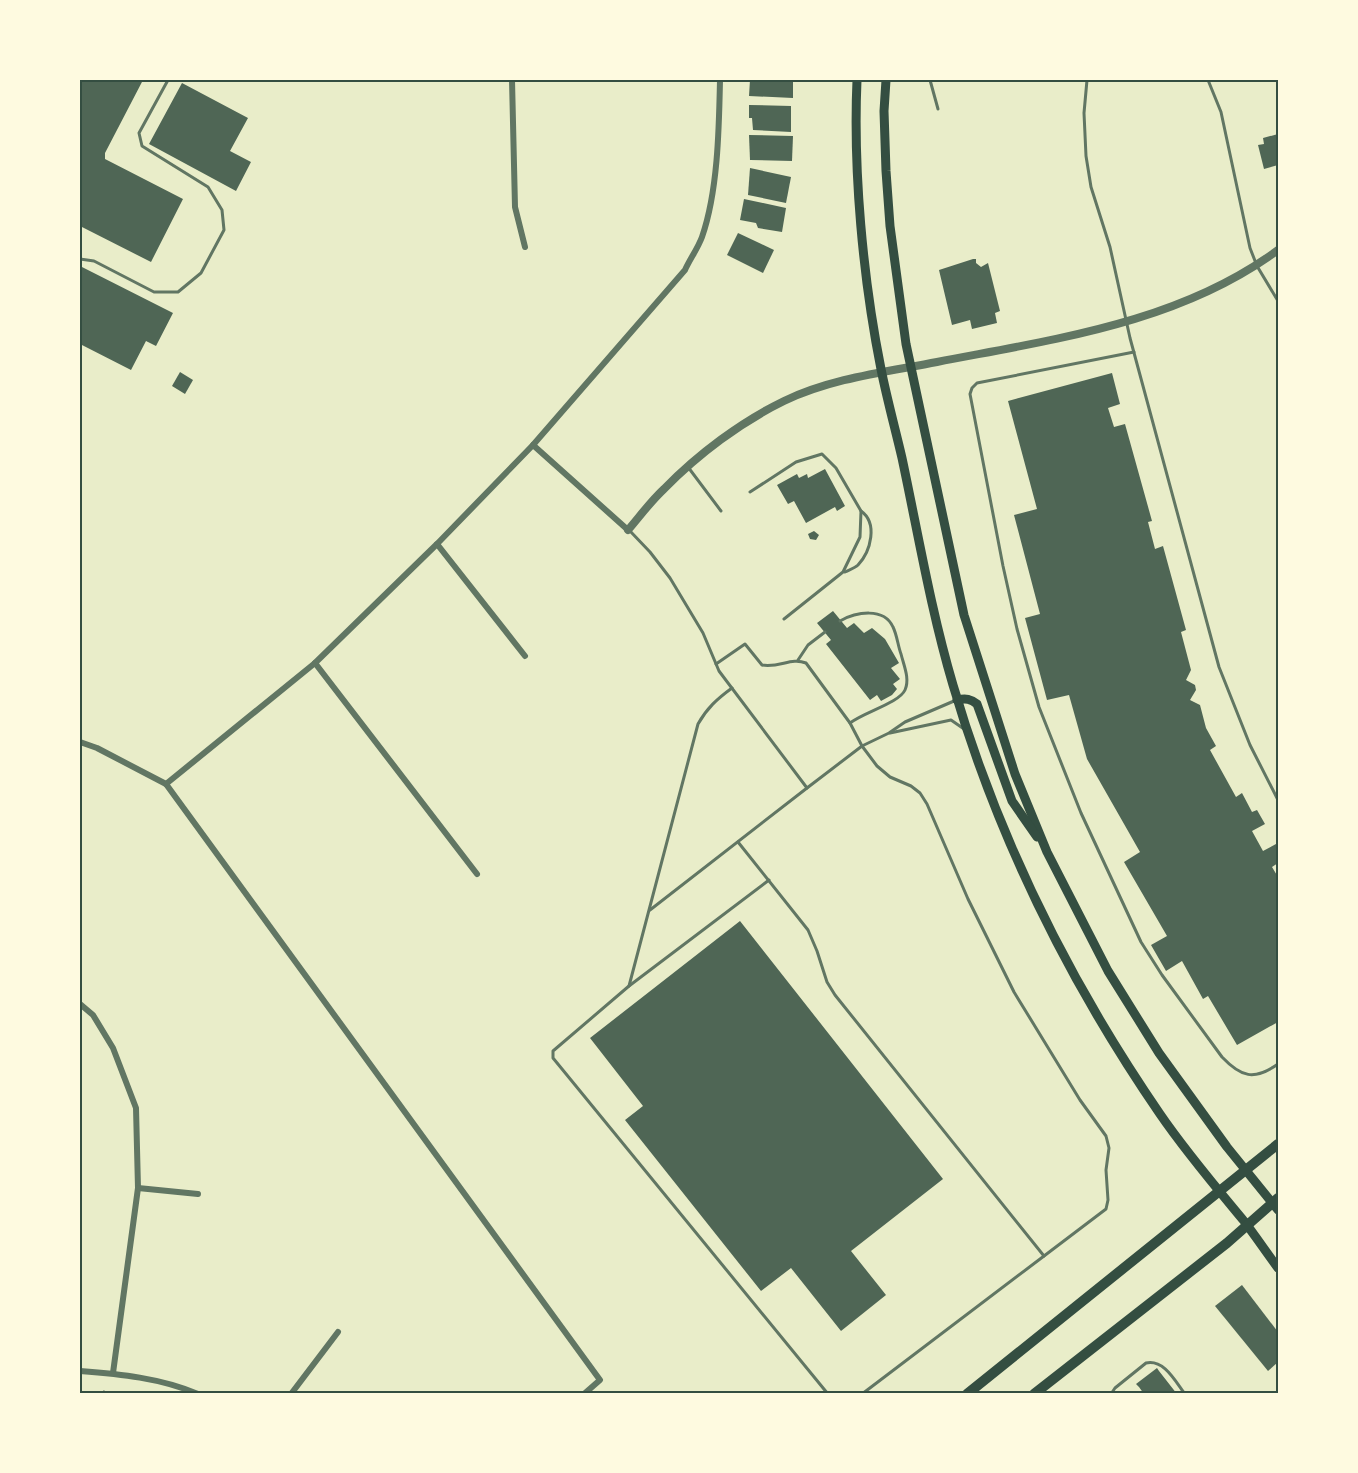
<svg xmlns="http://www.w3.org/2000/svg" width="1358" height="1473" font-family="Ubuntu,sans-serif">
<rect width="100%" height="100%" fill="#e9edc9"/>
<g fill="#4f6655">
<path d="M80,80H143L105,153V159L183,199L151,262L80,226Z"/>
<path d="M750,80H793V98L749,96Z"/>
<path d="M182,83L248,118L230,151L251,162L236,191L149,144Z"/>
<path d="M749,105L791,106V132L753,130L752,118H749Z"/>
<path d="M1278,134V165L1264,169L1258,145L1264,144L1263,138Z"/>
<path d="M749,135L793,136L792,161L750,160Z"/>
<path d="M750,168L791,177L786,203L748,195Z"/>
<path d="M744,199L786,208L782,232L758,228L756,223L740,220Z"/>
<path d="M738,233L774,250L763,273L727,255Z"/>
<path d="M973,259H976V263L981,267L988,263L1000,311L995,313L997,323L972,329L970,320L952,325L939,270Z"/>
<path d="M80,266L173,313L156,346L146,341L131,370L80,344Z"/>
<path d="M180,372L193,380L185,394L172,386Z"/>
<path d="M1112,373L1120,404L1108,408L1114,427L1125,424L1152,521L1148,522L1155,549L1163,546L1186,630L1181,632L1191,670L1186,680L1195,685L1196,690L1190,700L1200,705L1206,728L1216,746L1210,750L1236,797L1242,793L1252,812L1257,810L1265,824L1252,831L1263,851L1276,844L1278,848V863L1272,867L1278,877V1022L1237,1045L1208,996L1203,999L1182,961L1166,971L1151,945L1167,936L1124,862L1140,852L1087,759L1069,695L1047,700L1025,618L1040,614L1014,515L1037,509L1008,401Z"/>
<path d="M825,469L845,506L837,511L835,507L806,523L794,501L788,504L777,485L797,474L799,478L807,474L808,478Z"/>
<path d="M814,531L819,535L816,540L810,539L808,534Z"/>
<path d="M833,611L847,628L854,623L864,633L872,628L885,639L899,663L891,668L900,679L893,684L897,689L892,695L881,701L877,695L870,700L826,644L831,640L817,623Z"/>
<path d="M740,921L943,1179L851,1251L886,1295L841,1331L791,1268L761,1291L625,1120L643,1106L590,1038Z"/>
<path d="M1242,1285L1278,1332V1362L1268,1371L1215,1306Z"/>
<path d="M1157,1368L1159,1371L1177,1394H1144L1139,1387L1136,1384Z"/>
</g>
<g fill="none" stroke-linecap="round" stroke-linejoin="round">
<path stroke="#344e41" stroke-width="3" d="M103,1394L104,1392"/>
<g stroke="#617663" stroke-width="3">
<path d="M930,80L938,109"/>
<path d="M1087,80L1084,113L1086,156L1091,187L1110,247L1130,338L1219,667L1250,745L1278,800"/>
<path d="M1208,80L1221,112L1250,248L1257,266L1278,301"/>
<path d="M80,259L94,261L154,292H178L201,273L224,230L222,210L208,187L142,146L139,133L168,80"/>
<path d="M1134,352L977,383L972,388L970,394L1003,566L1017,629L1039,707L1081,813L1141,942L1162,975L1222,1057C1241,1077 1254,1081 1278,1064"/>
<path d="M688,467L721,511"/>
<path d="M750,492L796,462L822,454L836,468L861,511L860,537L843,572L784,619"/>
<path d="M630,531L650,552L670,578L703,633L719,671L807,788L862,746L889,733L905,722L954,701"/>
<path d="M845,572C849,570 855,568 858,565C871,551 878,523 861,511"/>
<path d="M840,621C856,612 884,607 893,627C897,635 898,646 901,654C904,666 910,679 905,690C899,703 864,712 850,723"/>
<path d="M798,660L808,645L825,632"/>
<path d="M716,664L745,644L762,665C780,668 791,657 806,663L850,723L862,746L877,766L890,777L911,786L920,793L927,804L968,899L1014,992L1080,1100L1106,1136L1109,1148L1106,1170L1108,1200L1106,1209L1044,1256"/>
<path d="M732,688C717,699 707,708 698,724L629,986L553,1051V1058L828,1394"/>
<path d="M890,733L951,720L964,729"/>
<path d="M738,842L808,930L817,951L827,982L835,995L1044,1256L862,1394"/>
<path d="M650,910L807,788"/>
<path d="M629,986L769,880"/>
<path d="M1111,1394L1115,1388L1146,1363C1164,1359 1175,1381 1185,1394"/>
</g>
<g stroke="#617663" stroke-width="6">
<path d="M512,80L515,207L525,247"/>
<path d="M533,445L628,530"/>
<path d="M437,544L525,656"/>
<path d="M315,663L477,874"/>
<path d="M80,742L97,748L166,784L600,1380L584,1394"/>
<path d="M166,784L315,663L437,544L533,445L685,270C690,259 698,248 702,237C718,191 719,128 720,80"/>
<path d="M80,1004L93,1015L113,1048L136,1108L138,1188L113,1373"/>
<path d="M138,1188L198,1194"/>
<path d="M80,1371C119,1374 161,1378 198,1394"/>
<path d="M291,1394L338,1332"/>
</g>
<path stroke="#617663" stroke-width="8" d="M628,530C640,516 651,501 664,489C698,454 741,422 784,401C832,378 886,372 937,362C1055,339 1179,323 1278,250"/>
<g stroke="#344e41" stroke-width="9">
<path d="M857,80C853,171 863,279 881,369C887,399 895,428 902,458C918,533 931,611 953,685C998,838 1070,983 1160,1114C1186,1152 1215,1186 1244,1221C1256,1237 1267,1253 1278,1268"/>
<path d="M886,80L884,111L886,171L890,226L906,344L964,615L1015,774L1047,852L1108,971L1159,1053L1227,1147L1278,1210"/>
<path d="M957,700C966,698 971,699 977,704L1012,801L1037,837"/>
</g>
<g stroke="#344e41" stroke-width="10">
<path d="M967,1394L1278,1144"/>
<path d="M1034,1394L1227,1243L1278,1198"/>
</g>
</g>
<rect width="1358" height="1473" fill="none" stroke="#fefae0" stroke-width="162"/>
<rect x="81" y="81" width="1196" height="1311" fill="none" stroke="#344e41" stroke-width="2"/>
</svg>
